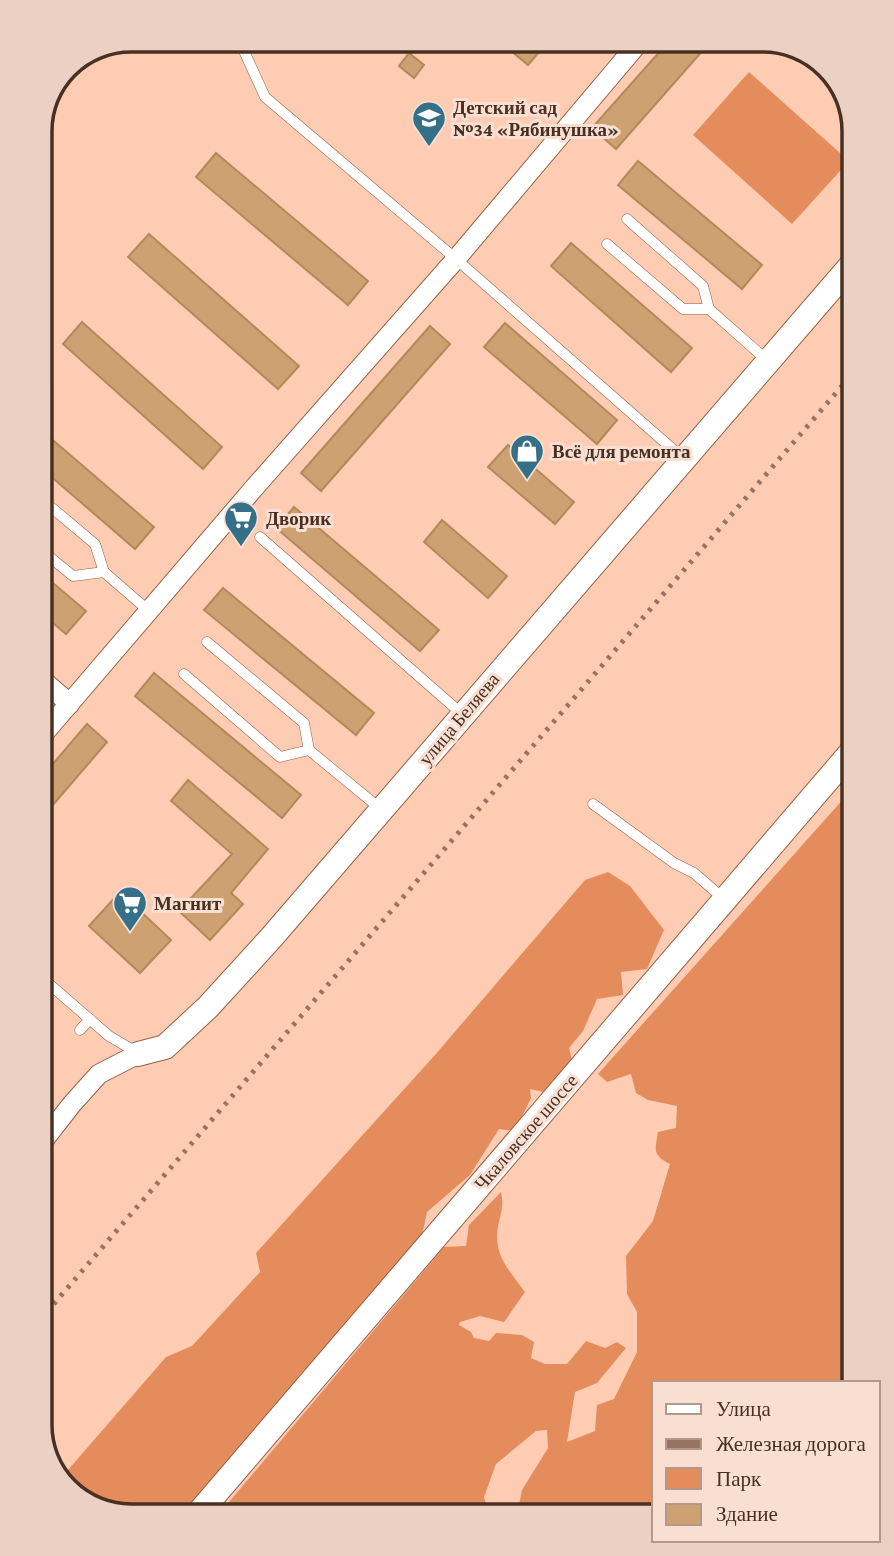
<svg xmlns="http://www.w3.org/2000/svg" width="894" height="1556" font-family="'Crimson Pro',serif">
<rect width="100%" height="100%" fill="#fdccb3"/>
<g fill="#e58c5d">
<path d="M749,72L849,161L792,224L693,135Z"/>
<path d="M854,787V1383H654V1509L518,1510L522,1490L548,1448L547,1430L536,1431L496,1464L484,1497L488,1511L219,1514L444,1247L466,1246L469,1225L501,1192C504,1206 501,1213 498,1226C493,1255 509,1270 525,1292L504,1322L480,1316L460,1322L459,1325L471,1332L474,1338L489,1341L496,1333L522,1335L534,1342L531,1358L545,1364H567L586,1341L605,1348L617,1342L626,1348L597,1383L575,1392L567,1442L595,1431L597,1405L614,1399L637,1352V1312L627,1294L626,1256L653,1221L670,1164C652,1155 655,1150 658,1132L676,1128L677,1106L648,1100L636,1093L631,1074L607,1082L598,1074Z"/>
<path d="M608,872L630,886L664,930L647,969L621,972L623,995L597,999L583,1031L569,1048L573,1064L548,1093L530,1089L531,1098L515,1131L499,1129L470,1175L427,1212L421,1240L343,1334L182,1515L126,1516L81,1501L61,1478L166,1357L192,1346L260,1272L256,1253L435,1055L585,880Z"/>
</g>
<g fill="#cda171" stroke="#b4895a" stroke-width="2">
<path d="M498,40H549L528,65Z"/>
<path d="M670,40H712L616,149L592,128Z"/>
<path d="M409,53L424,65L414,78L399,66Z"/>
<path d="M216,153L368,281L348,305L196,177Z"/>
<path d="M638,161L762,265L742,289L618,185Z"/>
<path d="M149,234L299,366L278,389L128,257Z"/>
<path d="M571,243L692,348L671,372L551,266Z"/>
<path d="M82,322L222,447L203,469L63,344Z"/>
<path d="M505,323L617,420L597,444L484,347Z"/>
<path d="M430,326L450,344L321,491L301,473Z"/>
<path d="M40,429L154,527L135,549L40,467Z"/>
<path d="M508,445L574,502L555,524L488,467Z"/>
<path d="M294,507L439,630L420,651L276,528Z"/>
<path d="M442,520L507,576L488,598L424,542Z"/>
<path d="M40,572L86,611L66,634L40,612Z"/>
<path d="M223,588L374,713L356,735L204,610Z"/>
<path d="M154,673L301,795L282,818L135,696Z"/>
<path d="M87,724L107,742L40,820V779Z"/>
<path d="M188,780L268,849L231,893L243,904L210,940L179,911L232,854L171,801Z"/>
<path d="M120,892L171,940L140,973L89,926Z"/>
</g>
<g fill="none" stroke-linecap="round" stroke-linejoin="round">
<g stroke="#976044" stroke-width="11">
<g id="service">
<path d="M239,40L265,97L456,259L685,460"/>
<path d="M627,219L703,286L709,309"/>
<path d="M607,244L683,309H709L768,361"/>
<path d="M40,498L95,544L104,572L149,611"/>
<path d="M260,537L462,714"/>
<path d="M40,549L73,576L104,572"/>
<path d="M207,642L304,723L309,750"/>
<path d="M184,674L280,757L309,750L382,810"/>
<path d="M593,804L674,863L694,873L724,899"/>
<path d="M40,976L109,1036L138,1053"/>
<path d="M80,1030L90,1019"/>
</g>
</g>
<g stroke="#976044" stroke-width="21">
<g id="minor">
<path d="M40,678L70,704"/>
<path d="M40,738L254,488L456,259L641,40"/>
<path d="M40,1145L72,1104L99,1074L138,1054"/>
</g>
</g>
<g stroke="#976044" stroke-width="26">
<g id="tertiary">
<path d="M138,1054L165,1047L208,1007L271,938L854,262"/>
<path d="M197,1515L854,749"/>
</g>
</g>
<use href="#service" stroke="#fff" stroke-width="10"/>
<use href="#minor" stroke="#fff" stroke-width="19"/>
<use href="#tertiary" stroke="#fff" stroke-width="24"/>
<path stroke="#977462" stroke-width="5" stroke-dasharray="3.5 7" stroke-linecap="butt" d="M40,1320L854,372"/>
</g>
<defs>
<g id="school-pin" transform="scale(1.75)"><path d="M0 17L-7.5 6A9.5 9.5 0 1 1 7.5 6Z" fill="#356f88" stroke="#f8dfd2"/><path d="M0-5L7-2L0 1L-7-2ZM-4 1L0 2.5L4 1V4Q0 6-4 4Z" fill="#fff"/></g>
<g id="shop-pin" transform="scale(1.75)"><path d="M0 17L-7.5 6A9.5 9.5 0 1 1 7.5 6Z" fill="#356f88" stroke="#f8dfd2"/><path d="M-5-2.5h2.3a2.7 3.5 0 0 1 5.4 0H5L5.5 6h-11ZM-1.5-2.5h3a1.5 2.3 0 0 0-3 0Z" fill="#fff"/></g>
<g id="supermarket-pin" transform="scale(1.75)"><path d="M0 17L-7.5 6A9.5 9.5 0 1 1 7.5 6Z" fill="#356f88" stroke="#f8dfd2"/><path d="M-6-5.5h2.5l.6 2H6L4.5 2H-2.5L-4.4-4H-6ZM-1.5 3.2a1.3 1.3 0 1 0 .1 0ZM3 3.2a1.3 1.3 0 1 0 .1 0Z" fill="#fff"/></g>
</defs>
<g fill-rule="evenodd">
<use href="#school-pin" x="429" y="118"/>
<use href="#shop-pin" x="527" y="451"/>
<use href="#supermarket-pin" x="241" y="518"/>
<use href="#supermarket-pin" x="130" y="903"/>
</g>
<g text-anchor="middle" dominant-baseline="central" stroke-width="6" stroke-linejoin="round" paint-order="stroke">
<g font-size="19" font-weight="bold" fill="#483023" stroke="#f8dfd2" text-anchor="start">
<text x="453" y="107">Детский сад<tspan x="453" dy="22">№34 «Рябинушка»</tspan></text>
<text x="552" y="451">Всё для ремонта</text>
<text x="266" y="518">Дворик</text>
<text x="154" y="903">Магнит</text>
</g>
<g font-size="19" fill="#483023" stroke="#f8dfd2">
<text transform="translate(459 719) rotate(-50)">улица Беляева</text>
<text transform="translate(526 1132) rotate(-49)">Чкаловское шоссе</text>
</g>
</g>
<path d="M0 0H894V1556H0ZM131 52H763A79 79 0 0 1 842 131V1425A79 79 0 0 1 763 1504H131A79 79 0 0 1 52 1425V131A79 79 0 0 1 131 52Z" fill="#ead1c4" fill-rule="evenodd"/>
<path fill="none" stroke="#483023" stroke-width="3.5" d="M131 52H763A79 79 0 0 1 842 131V1425A79 79 0 0 1 763 1504H131A79 79 0 0 1 52 1425V131A79 79 0 0 1 131 52Z"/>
<rect x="652" y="1381" width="228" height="161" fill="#f8dfd2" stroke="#b2998c" stroke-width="2"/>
<rect x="666" y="1404" width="35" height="10" fill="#ffffff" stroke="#b2998c" stroke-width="2"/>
<text x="716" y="1416" font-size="21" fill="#483023">Улица</text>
<rect x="666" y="1439" width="35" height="10" fill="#977462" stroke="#b2998c" stroke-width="2"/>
<text x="716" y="1451" font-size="21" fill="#483023">Железная дорога</text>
<rect x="666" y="1468" width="35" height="21" fill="#e58c5d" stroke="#b2998c" stroke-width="2"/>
<text x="716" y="1486" font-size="21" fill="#483023">Парк</text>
<rect x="666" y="1504" width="35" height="21" fill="#cda171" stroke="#b2998c" stroke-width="2"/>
<text x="716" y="1521" font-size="21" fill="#483023">Здание</text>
</svg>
